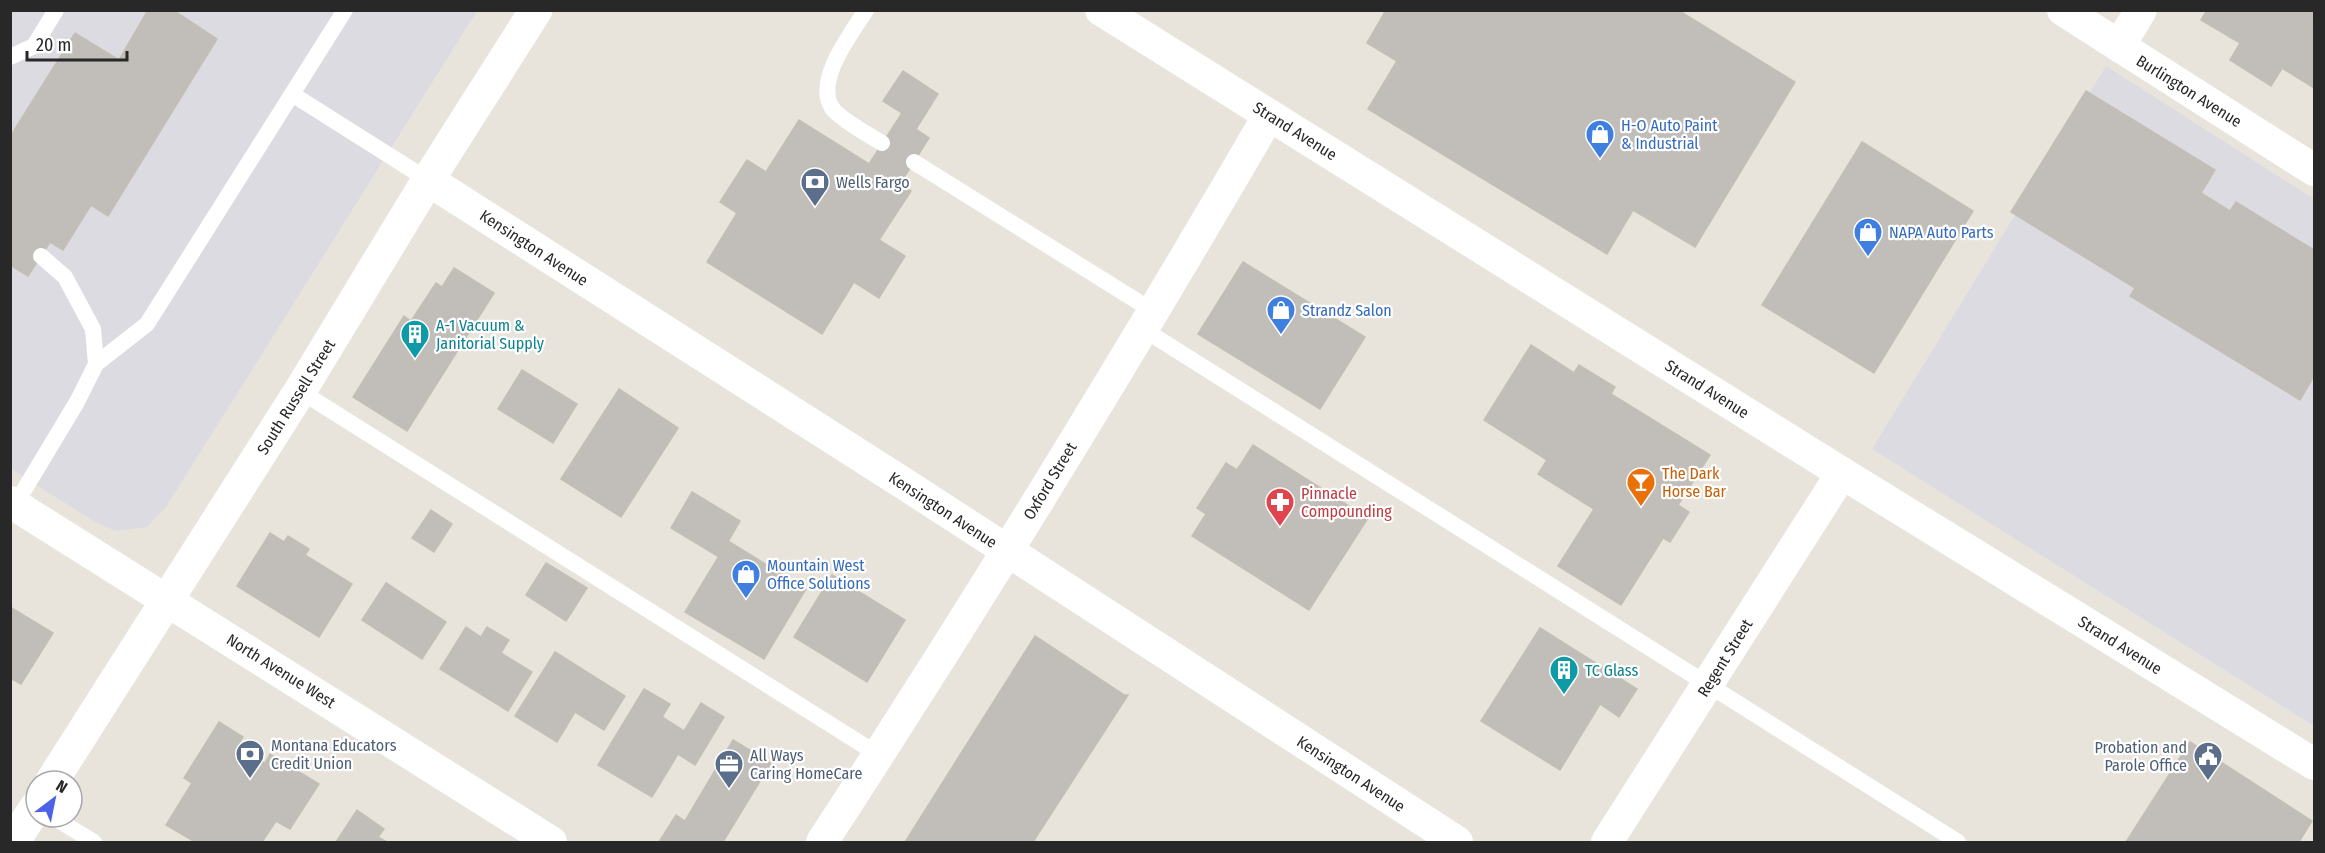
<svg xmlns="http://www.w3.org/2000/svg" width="2325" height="853" font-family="'Fira Sans Condensed',sans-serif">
<rect width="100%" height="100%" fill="#e9e4db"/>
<g fill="#dddbe2">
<path d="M10,11H477L166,507L147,527L116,531L97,523L11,469Z"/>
<path d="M2106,66L2314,199V726L1872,449Z"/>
</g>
<g fill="#c1bdb8" stroke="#c4bfb5" stroke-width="1.5">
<path d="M148,10H173L217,39L108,216L91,205L63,250L50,242L28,276L10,265V229L13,224L10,223V137L75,33L119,60Z"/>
<path d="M1386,10H1678L1795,82L1695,247L1633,210L1607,254L1368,109L1397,61L1367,43Z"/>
<path d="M2207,10H2314V17L2271,86L2230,60L2240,43L2201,20Z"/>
<path d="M2314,17V88L2282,68Z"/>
<path d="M903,71L938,94L916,129L929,138L900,184L911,191L879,240L905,256L879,298L854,282L822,334L707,262L737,213L720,202L747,160L766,172L799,120L869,164L902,113L883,101Z"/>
<path d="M2086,91L2215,170L2201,193L2230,211L2236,202L2314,250V376L2300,400L2130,296L2135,288L2011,212Z"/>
<path d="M1862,142L1973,211L1874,373L1762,305Z"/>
<path d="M1243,262L1365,337L1320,409L1198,334Z"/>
<path d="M454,268L494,293L407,431L353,397L404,316L411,321L436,283L442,287Z"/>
<path d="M1531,345L1574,373L1579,365L1615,387L1611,394L1710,455L1678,505L1689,512L1670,542L1663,538L1621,605L1558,566L1594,509L1538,474L1547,460L1484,420Z"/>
<path d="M522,370L577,404L553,443L498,409Z"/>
<path d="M619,389L678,428L621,517L561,479Z"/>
<path d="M1253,445L1368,518L1309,610L1192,536L1206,514L1197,508L1226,463L1237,470Z"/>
<path d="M692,492L740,521L719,557L671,528Z"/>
<path d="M431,510L452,524L434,552L412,538Z"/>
<path d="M270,533L284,542L288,536L309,549L305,555L352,584L319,637L237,586Z"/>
<path d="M728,541L806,589L764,659L685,612Z"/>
<path d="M546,563L587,588L566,621L526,595Z"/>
<path d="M832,575L905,620L867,682L794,637Z"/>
<path d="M386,583L446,622L422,659L362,620Z"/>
<path d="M10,607L53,633L21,684L10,678Z"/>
<path d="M466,627L481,637L487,627L509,640L501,653L532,672L508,711L440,669Z"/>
<path d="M1540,628L1637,689L1619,717L1600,704L1560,770L1481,721Z"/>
<path d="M1035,636L1124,695H1128L1033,842H905Z"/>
<path d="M555,652L625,696L604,730L575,712L557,742L515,716Z"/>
<path d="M644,689L670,704L662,717L684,731L701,703L724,717L695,765L678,754L652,797L598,765Z"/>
<path d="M219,722L243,737L237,747L265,763L270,754L319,784L290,829L276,821L262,842H195L166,825L192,783L184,778Z"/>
<path d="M733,740L771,763L723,842H659L676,815L685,821Z"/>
<path d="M2190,742L2312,821L2299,842H2126Z"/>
<path d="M357,810L384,829L378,837L387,842H336Z"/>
</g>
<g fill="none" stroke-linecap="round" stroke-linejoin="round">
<g stroke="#fff" stroke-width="16">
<path d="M866,10C852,33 814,80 832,108C840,119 870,136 882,143"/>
<path d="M10,57L34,46L56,10"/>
<path d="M292,94L345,10"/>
<path d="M914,162L1153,311"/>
<path d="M1143,329L1958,842"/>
<path d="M96,364L147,324L292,94L428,180"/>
<path d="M300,391L879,755"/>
<path d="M15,505L77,402L96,364L93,329L65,277L41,256"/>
<path d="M53,817L94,842"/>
</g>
<g stroke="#fff" stroke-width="32">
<path d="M1101,10L1842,473L2314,764"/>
<path d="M2063,10L2314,170"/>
<path d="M2119,46L2141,10"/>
<path d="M428,180L903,483L1457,842"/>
<path d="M10,502L551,842"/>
<path d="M822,842C977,604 1126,361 1269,115"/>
<path d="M1607,842L1842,473"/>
</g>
<g stroke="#fff" stroke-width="33">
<path d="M52,781L300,391L428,180L536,10"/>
<path d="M13,842L36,807"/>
</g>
</g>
<defs>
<g id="shop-pin" transform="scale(1.5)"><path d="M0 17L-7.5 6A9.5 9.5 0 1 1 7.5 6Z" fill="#3f7fe0" stroke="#fff"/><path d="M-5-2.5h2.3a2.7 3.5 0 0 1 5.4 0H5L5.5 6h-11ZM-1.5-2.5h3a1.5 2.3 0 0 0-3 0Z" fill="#fff"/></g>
<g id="bank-pin" transform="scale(1.5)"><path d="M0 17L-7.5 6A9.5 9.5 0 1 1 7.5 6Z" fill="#5c6f8a" stroke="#fff"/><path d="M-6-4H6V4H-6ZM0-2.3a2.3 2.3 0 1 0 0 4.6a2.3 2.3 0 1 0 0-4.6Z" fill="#fff"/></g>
<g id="building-pin" transform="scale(1.5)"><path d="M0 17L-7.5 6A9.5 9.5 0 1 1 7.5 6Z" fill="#0f9aa8" stroke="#fff"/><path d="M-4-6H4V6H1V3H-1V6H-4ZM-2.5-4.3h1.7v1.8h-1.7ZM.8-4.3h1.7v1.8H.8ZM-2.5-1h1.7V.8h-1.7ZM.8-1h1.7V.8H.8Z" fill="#fff"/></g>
<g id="bar-pin" transform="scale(1.5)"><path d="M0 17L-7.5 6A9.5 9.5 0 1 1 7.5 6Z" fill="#e8710a" stroke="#fff"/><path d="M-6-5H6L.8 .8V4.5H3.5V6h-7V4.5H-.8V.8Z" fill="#fff"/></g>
<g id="pharmacy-pin" transform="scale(1.5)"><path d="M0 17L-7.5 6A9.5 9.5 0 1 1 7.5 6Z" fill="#e0444e" stroke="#fff"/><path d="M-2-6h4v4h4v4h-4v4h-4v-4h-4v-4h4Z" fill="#fff"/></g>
<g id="civic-pin" transform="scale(1.5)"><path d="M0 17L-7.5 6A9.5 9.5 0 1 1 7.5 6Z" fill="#5c6f8a" stroke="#fff"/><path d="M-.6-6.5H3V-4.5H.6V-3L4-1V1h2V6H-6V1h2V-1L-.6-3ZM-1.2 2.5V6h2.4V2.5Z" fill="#fff"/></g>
<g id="office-pin" transform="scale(1.5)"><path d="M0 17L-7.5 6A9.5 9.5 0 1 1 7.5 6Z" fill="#5c6f8a" stroke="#fff"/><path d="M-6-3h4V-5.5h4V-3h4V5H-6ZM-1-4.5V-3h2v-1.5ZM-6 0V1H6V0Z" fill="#fff"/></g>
</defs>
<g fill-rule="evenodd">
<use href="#shop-pin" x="1600" y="134"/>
<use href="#bank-pin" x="815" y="182"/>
<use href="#shop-pin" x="1868" y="232"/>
<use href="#shop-pin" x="1281" y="310"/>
<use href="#building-pin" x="415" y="334"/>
<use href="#bar-pin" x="1641" y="482"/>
<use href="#pharmacy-pin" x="1280" y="502"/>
<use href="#shop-pin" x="746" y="574"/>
<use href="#building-pin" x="1564" y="670"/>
<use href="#bank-pin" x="250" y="754"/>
<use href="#civic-pin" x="2208" y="756"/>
<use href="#office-pin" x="729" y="764"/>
</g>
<g text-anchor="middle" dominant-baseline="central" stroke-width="4.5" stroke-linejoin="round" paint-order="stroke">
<g font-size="16" fill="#282828" stroke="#fff">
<text transform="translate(2189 91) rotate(32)">Burlington Avenue</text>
<text transform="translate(1295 131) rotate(32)">Strand Avenue</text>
<text transform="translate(534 248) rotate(33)">Kensington Avenue</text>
<text transform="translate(1707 389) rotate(32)">Strand Avenue</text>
<text transform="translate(296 397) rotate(-58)">South Russell Street</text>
<text transform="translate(1050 481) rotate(-59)">Oxford Street</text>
<text transform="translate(943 510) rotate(33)">Kensington Avenue</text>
<text transform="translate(2120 645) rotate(32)">Strand Avenue</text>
<text transform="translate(1725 658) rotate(-58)">Regent Street</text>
<text transform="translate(281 671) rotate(32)">North Avenue West</text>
<text transform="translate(1351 774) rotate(33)">Kensington Avenue</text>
</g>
<g font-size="16" fill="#366cbe" stroke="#fff" text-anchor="start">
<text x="1621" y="125">H-O Auto Paint<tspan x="1621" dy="18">&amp; Industrial</tspan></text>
<text x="1889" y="232">NAPA Auto Parts</text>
<text x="1302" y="310">Strandz Salon</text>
<text x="767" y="565">Mountain West<tspan x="767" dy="18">Office Solutions</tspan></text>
</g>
<g font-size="16" fill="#4e5e75" stroke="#fff" text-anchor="start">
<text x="836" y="182">Wells Fargo</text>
<text x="271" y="745">Montana Educators<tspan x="271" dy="18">Credit Union</tspan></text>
<text x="2187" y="747" text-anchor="end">Probation and<tspan x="2187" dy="18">Parole Office</tspan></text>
<text x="750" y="755">All Ways<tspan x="750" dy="18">Caring HomeCare</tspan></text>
</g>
<g font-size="16" fill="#0d838f" stroke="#fff" text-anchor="start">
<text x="436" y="325">A-1 Vacuum &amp;<tspan x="436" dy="18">Janitorial Supply</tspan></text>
<text x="1585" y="670">TC Glass</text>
</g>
<g font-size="16" fill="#c56008" stroke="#fff" text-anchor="start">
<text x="1662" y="473">The Dark<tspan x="1662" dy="18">Horse Bar</tspan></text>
</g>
<g font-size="16" fill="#be3a42" stroke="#fff" text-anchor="start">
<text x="1301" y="493">Pinnacle<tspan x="1301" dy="18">Compounding</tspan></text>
</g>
</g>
<rect width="2325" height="853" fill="none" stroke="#282828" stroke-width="24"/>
<g transform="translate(54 799) rotate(32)"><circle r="28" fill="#ffffff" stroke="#a9a9a9" stroke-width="1.5"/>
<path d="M0-4.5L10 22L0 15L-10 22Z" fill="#4c63e5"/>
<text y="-9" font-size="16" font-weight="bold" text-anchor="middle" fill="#282828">N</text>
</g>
<path d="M27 51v9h100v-9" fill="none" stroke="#282828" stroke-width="3"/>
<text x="36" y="51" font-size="18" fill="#282828" stroke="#ffffff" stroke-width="4.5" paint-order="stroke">20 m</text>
</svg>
